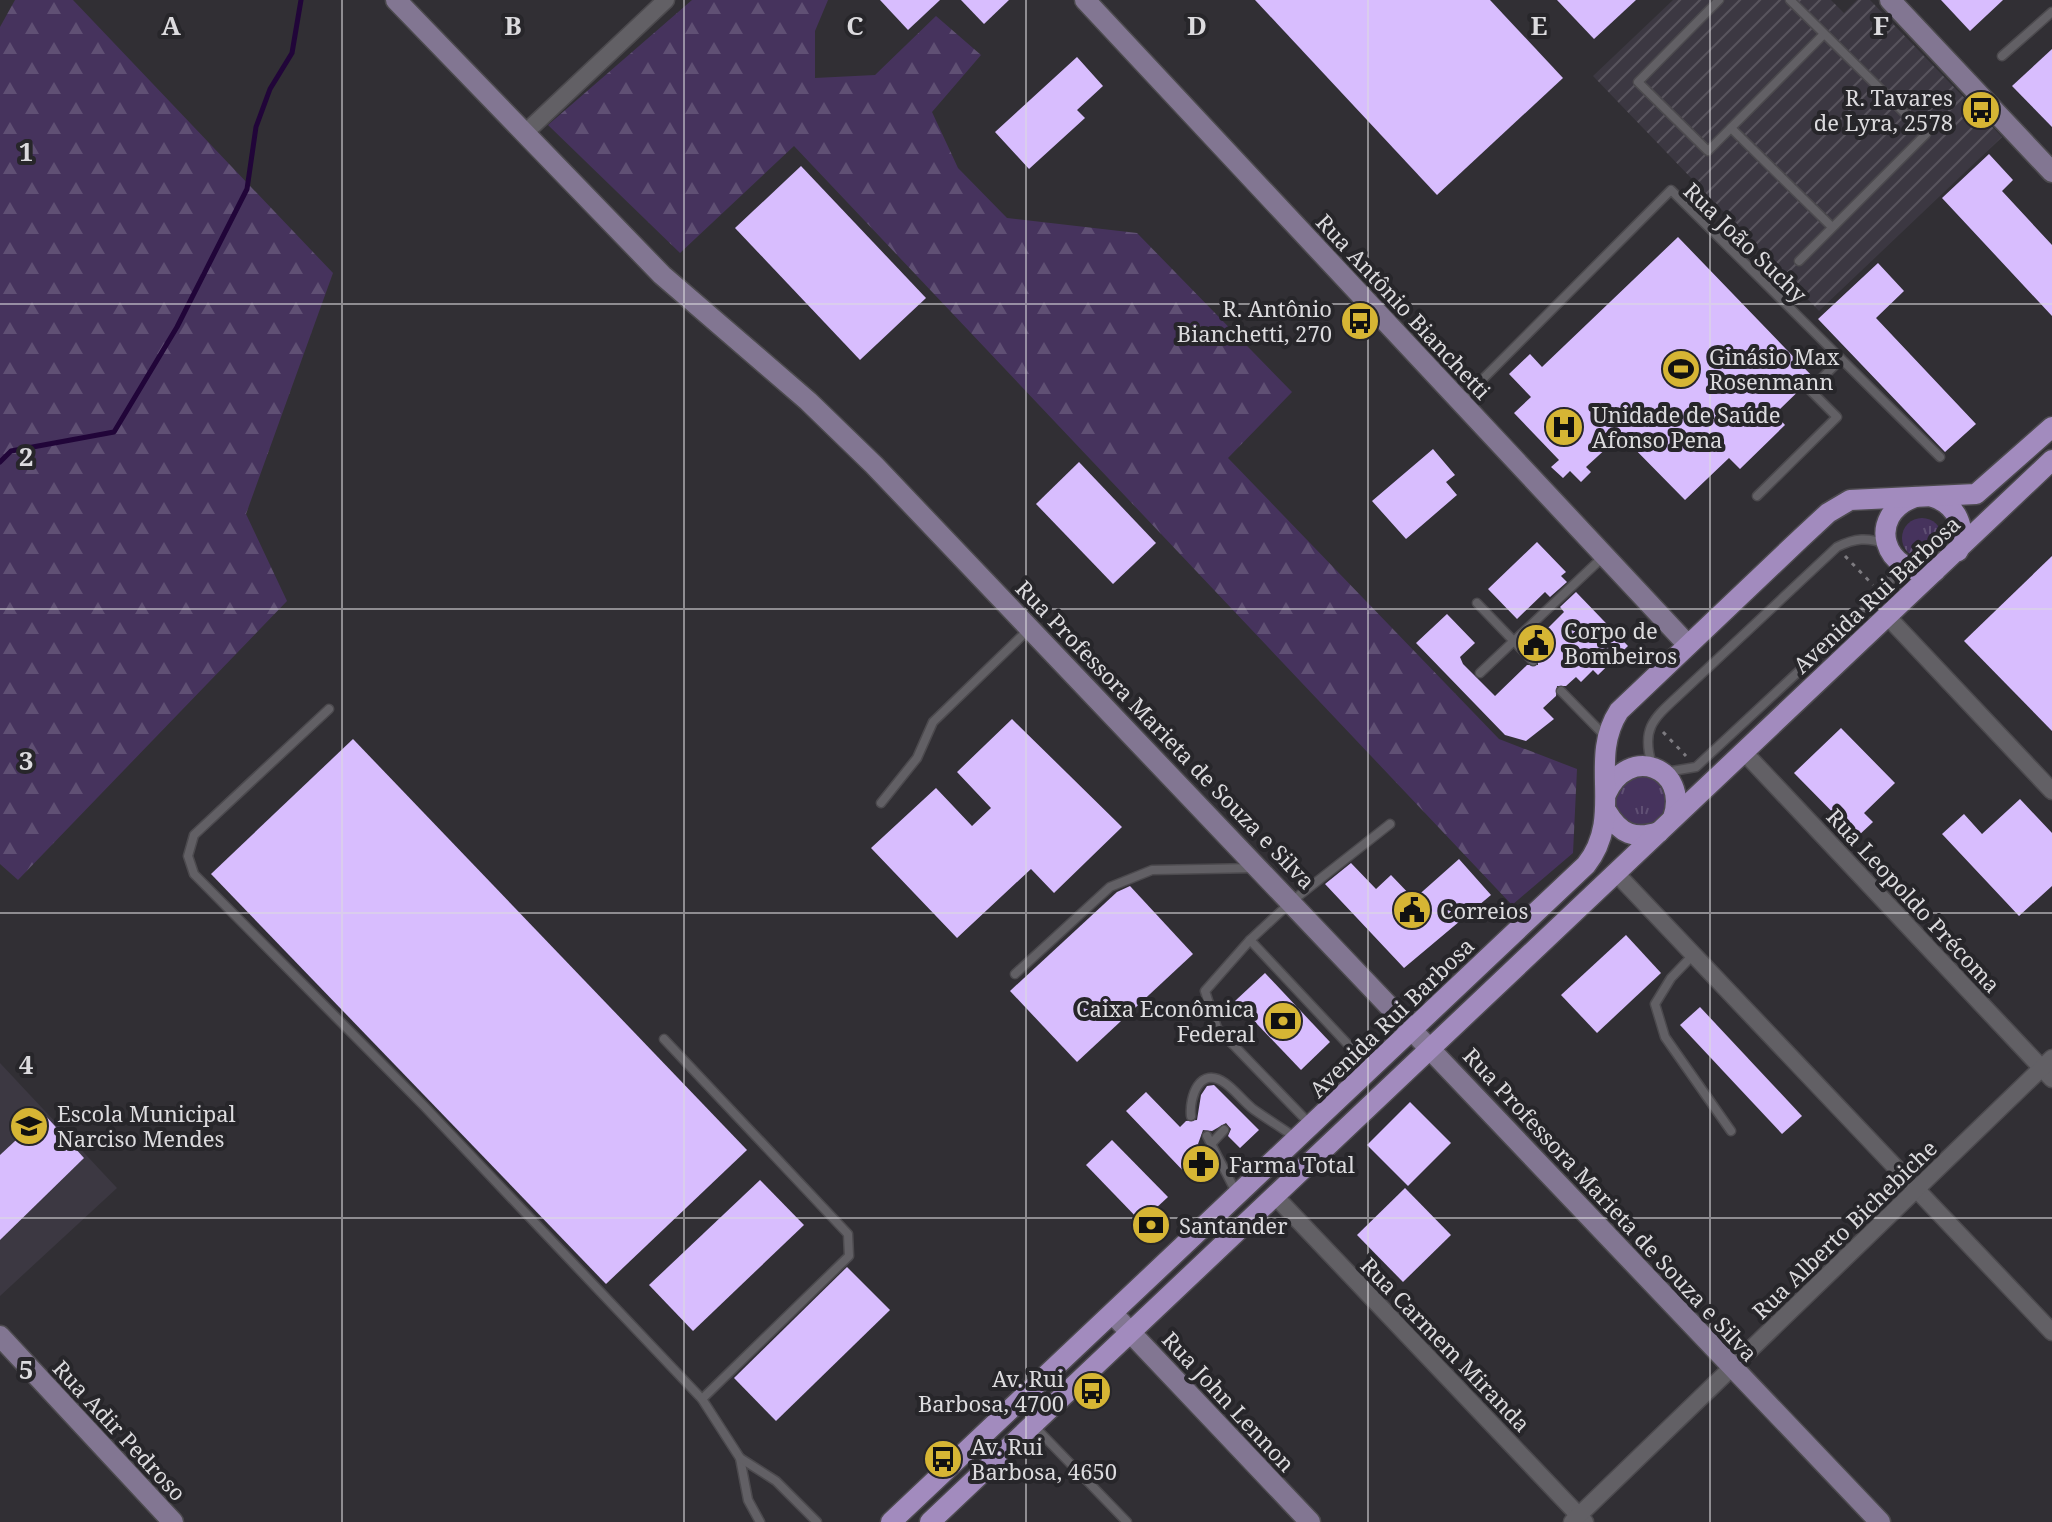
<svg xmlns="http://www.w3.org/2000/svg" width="2052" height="1522" font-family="'Noto Serif',serif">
<defs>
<pattern id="industrial-furrows" width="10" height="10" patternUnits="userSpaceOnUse" patternTransform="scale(2)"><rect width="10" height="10" fill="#3c3842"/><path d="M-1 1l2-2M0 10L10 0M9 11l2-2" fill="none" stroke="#58545d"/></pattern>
<pattern id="grass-tufts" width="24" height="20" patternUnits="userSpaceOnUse" patternTransform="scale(2)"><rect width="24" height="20" fill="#46335d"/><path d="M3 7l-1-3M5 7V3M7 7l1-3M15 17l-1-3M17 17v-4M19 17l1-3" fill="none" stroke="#605074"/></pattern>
<pattern id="forest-firs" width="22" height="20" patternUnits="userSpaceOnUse" patternTransform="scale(2)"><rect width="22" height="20" fill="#46335d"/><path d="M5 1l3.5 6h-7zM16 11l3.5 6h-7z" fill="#605074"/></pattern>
</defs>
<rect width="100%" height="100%" fill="#312f34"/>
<path fill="#3c3842" d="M0,1063L117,1188L0,1296Z"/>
<path fill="url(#industrial-furrows)" d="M1673,0H1831L1844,13L1857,0H1870L2002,137L1819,311L1593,76Z"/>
<g fill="url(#grass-tufts)">
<circle cx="1922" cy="538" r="20"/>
<circle cx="1641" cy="802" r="26"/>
</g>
<g fill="url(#forest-firs)">
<path d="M15,0H73L333,273L246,514L287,601L18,880L0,864V27Z"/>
<path d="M692,0H828L815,31V78L875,75L936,16L981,55L932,112L958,168L1007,218L1137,233L1292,392L1228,458L1499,739L1577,769L1573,853L1512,905L794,146L680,253L548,125Z"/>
</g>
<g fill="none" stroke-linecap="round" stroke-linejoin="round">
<path stroke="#210539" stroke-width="5" d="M0,462L11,451L114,432L177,327L247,189L256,127L270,89L292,53L301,0"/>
</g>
<g fill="#d8bdfe">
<path d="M880,0H940L908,30Z"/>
<path d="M961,0H1009L984,24Z"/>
<path d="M1255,0H1490L1563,78L1437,195Z"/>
<path d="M1557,0H1636L1594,39Z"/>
<path d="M1941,0H2003L1970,31Z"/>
<path d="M2052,49V127L2012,86Z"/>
<path d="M1077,57L1103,86L1077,110L1085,118L1029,169L995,132Z"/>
<path d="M1989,154L2013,180L2002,191L2052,245V316L1942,198Z"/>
<path d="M801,166L926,298L860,360L735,228Z"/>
<path d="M1678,237L1813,377L1775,414L1785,425L1740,469L1729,458L1685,500L1621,435L1586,467L1591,472L1581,482L1570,471L1563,478L1551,467L1559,460L1514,413L1531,397L1509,374L1530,354L1542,367Z"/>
<path d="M1878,263L1904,291L1876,318L1976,424L1945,452L1818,319Z"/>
<path d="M1433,449L1455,475L1446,482L1457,495L1406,539L1372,501Z"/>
<path d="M1079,462L1156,543L1113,584L1036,504Z"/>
<path d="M1537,542L1566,572L1561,576L1567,582L1550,597L1545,592L1517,619L1488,589Z"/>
<path d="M2052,556V731L1964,641Z"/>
<path d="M1576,592L1628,646L1598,675L1593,670L1581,682L1576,677L1566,686H1557L1556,696L1543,708L1554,719L1526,741L1505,735L1416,643L1447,614L1475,643L1460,657L1463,664L1495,696L1527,665H1538V656L1552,643L1543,633L1564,612L1560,607Z"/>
<path d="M1012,719L1122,827L1054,893L1031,869L957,938L871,848L936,788L972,826L991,808L957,772Z"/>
<path d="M1841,728L1895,783L1864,813L1873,822L1857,837L1794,773Z"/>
<path d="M353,739L747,1150L606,1284L211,874Z"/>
<path d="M2020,799L2052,833V886L2019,916L1942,834L1964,814L1982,834Z"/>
<path d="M1459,859L1491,895L1404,968L1325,884L1351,863L1376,889L1391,875L1414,899Z"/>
<path d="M1130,886L1193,954L1077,1062L1010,991L1117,892Z"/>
<path d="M1626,935L1661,973L1597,1033L1561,995Z"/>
<path d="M1265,973L1330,1042L1301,1070L1235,1001Z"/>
<path d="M1700,1007L1802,1116L1782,1134L1680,1025Z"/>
<path d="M1214,1085L1259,1130L1240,1148L1228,1136L1231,1129L1226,1123L1212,1131L1203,1130L1198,1144L1210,1157L1189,1177L1126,1111L1146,1092L1180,1127L1186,1121L1197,1120L1201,1095L1207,1086Z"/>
<path d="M1410,1102L1451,1143L1408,1186L1367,1145Z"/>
<path d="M44,1114L84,1158L0,1240V1155Z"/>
<path d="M1112,1140L1168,1197L1141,1222L1086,1165Z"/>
<path d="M760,1180L804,1225L693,1331L649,1285Z"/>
<path d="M1405,1188L1451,1235L1403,1282L1357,1235Z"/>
<path d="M847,1267L890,1310L776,1421L734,1378Z"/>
</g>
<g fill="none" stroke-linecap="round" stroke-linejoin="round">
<g stroke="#4c4a4e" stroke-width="11">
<g id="lane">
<path d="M1719,0L1638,82L1708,151L1824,34"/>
<path d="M1790,0L1926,134L1799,261"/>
<path d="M2002,56L2052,12"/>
<path d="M1731,128L1832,227"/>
<path d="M1461,401L1671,190L1940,457"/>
<path d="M1757,496L1837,417L1810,390L1841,359"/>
<path d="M1477,603L1533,661"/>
<path d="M1480,673L1604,556"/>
<path d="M1561,691L1605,736"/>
<path d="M329,709L194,835L188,856L194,874L424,1106L702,1399L740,1458L748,1500L760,1522"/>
<path d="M1652,765C1641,729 1653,719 1678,696L1837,547C1855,538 1867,537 1886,544"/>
<path d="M1666,772L1696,767L1886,590L1898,562"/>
<path d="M881,803L917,758L933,722L1028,630"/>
<path d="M1250,940L1205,991L1217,1028L1309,1123"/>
<path d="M1693,955L1671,978L1655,1004L1665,1037L1731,1131"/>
<path d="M1015,974L1110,887L1152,870L1255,868"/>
<path d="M664,1039L848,1234L849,1256L702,1399"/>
<path d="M1371,1069L1250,940L1292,901L1390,824"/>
<path d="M1191,1116C1189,1097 1200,1065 1225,1083C1235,1090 1243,1101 1253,1109C1267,1119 1282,1128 1296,1138"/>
<path d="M1207,1136L1236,1192"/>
<path d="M1212,1143L1224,1130"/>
<path d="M1033,1425L1127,1522"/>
<path d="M740,1458L776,1481L817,1522"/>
</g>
</g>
<g stroke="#4c4a4e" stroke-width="19">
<g id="street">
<path d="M525,133L666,0"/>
<path d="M1887,616L2052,791"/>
<path d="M1743,751L2052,1079"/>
<path d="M1615,872L2052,1332"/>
<path d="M1275,1196L1585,1522"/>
<path d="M1572,1522L2052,1058"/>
</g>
</g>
<g stroke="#4c4a4e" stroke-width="23">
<g id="secondary">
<path d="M396,0L662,275L808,401L874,465L1880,1522"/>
<path d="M1085,0L1688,645"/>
<path d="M1890,0L2052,172"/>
<path d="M1113,1314L1310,1522"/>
<path d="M0,1336L173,1522"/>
</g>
</g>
<g stroke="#4c4a4e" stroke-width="23">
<g id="primary">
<path d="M1915,497C1865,515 1883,577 1935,571"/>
<path d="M1933,497C1957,505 1967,528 1958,551"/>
<path d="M1606,794C1628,744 1690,767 1673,818"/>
<path d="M1607,812C1620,834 1635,840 1659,832"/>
<path d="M891,1522L1586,865C1625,816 1587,760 1619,711L1800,539L1828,513L1850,500L1976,494L2052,427"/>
<path d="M930,1522L2052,460"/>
</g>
</g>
<g stroke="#7d7b80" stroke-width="3" stroke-dasharray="4 6" stroke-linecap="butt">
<path d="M1845,556L1873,585"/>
<path d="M1663,732L1686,756"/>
</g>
<use href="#lane" stroke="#626065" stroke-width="8"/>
<use href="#street" stroke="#626065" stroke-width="16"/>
<use href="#secondary" stroke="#827692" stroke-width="20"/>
<use href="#primary" stroke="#a28bbe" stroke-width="20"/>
</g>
<path fill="none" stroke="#dcdbde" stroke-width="2" stroke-opacity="0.55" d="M342,0V1522M684,0V1522M1026,0V1522M1368,0V1522M1710,0V1522M0,304H2052M0,609H2052M0,913H2052M0,1218H2052"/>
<defs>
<g id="bus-disc" transform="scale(2)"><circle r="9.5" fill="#d6b534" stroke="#27262a"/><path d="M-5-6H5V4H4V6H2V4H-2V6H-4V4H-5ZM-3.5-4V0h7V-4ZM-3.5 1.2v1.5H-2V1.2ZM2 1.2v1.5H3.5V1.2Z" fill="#111"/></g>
<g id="stadium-disc" transform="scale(2)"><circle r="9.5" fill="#d6b534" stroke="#27262a"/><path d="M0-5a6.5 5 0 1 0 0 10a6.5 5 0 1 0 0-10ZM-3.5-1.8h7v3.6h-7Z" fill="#111"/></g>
<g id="hospital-disc" transform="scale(2)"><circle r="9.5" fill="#d6b534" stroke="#27262a"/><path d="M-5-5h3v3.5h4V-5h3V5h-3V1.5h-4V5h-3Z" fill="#111"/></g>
<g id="civic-disc" transform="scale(2)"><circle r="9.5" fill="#d6b534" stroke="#27262a"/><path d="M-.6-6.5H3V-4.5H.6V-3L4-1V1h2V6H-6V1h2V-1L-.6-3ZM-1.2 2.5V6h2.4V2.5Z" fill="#111"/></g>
<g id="bank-disc" transform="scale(2)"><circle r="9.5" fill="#d6b534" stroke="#27262a"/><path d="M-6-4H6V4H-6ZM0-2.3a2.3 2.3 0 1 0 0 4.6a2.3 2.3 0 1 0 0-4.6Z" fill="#111"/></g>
<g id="school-disc" transform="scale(2)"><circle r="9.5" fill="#d6b534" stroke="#27262a"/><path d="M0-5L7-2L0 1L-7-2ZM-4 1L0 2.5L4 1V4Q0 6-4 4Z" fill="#111"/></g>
<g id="pharmacy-disc" transform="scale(2)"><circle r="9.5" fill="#d6b534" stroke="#27262a"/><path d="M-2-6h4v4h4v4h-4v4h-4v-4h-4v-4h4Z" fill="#111"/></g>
</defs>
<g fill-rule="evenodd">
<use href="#bus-disc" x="1981" y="110"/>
<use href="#bus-disc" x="1360" y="321"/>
<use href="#stadium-disc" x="1681" y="369"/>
<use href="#hospital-disc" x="1564" y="427"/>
<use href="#civic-disc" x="1536" y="643"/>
<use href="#civic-disc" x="1412" y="910"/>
<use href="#bank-disc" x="1283" y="1021"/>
<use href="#school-disc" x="29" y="1126"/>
<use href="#pharmacy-disc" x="1201" y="1164"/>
<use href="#bank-disc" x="1151" y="1225"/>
<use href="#bus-disc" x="1092" y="1391"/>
<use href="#bus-disc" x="943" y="1459"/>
</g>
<g text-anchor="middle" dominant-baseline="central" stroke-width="8" stroke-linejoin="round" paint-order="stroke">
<g font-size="22" fill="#dcdbde" stroke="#27262a" text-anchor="start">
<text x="1953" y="97" text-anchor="end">R. Tavares<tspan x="1953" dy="25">de Lyra, 2578</tspan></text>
<text x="1332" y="308" text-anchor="end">R. Antônio<tspan x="1332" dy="25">Bianchetti, 270</tspan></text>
<text x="1709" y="356">Ginásio Max<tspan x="1709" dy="25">Rosenmann</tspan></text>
<text x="1592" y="414">Unidade de Saúde<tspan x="1592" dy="25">Afonso Pena</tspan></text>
<text x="1564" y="630">Corpo de<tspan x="1564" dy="25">Bombeiros</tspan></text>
<text x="1440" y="910">Correios</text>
<text x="1255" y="1008" text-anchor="end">Caixa Econômica<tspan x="1255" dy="25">Federal</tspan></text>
<text x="57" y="1113">Escola Municipal<tspan x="57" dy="25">Narciso Mendes</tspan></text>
<text x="1229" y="1164">Farma Total</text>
<text x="1179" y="1225">Santander</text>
<text x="1064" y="1378" text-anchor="end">Av. Rui<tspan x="1064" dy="25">Barbosa, 4700</tspan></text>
<text x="971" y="1446">Av. Rui<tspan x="971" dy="25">Barbosa, 4650</tspan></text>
</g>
<g font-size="22" fill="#dcdbde" stroke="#27262a">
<text transform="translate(1746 242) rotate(44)">Rua João Suchy</text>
<text transform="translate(1404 306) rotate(47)">Rua Antônio Bianchetti</text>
<text transform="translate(1876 594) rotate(-43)">Avenida Rui Barbosa</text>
<text transform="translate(1166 734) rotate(46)">Rua Professora Marieta de Souza e Silva</text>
<text transform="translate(1914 900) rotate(47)">Rua Leopoldo Précoma</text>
<text transform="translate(1391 1017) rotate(-44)">Avenida Rui Barbosa</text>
<text transform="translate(1611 1204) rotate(47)">Rua Professora Marieta de Souza e Silva</text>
<text transform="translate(1844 1229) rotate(-44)">Rua Alberto Bichebiche</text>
<text transform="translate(1446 1344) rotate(46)">Rua Carmem Miranda</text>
<text transform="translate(1229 1401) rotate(47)">Rua John Lennon</text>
<text transform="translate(120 1430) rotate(47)">Rua Adir Pedroso</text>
</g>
</g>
<g font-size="26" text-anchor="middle" font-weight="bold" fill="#dcdbde" stroke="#27262a" stroke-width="8" stroke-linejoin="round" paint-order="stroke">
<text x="171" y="35">A</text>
<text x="513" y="35">B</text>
<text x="855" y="35">C</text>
<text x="1197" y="35">D</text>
<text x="1539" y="35">E</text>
<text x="1881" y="35">F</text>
<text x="26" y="161">1</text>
<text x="26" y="466">2</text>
<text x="26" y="770">3</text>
<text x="26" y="1074">4</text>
<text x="26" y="1379">5</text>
</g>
</svg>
